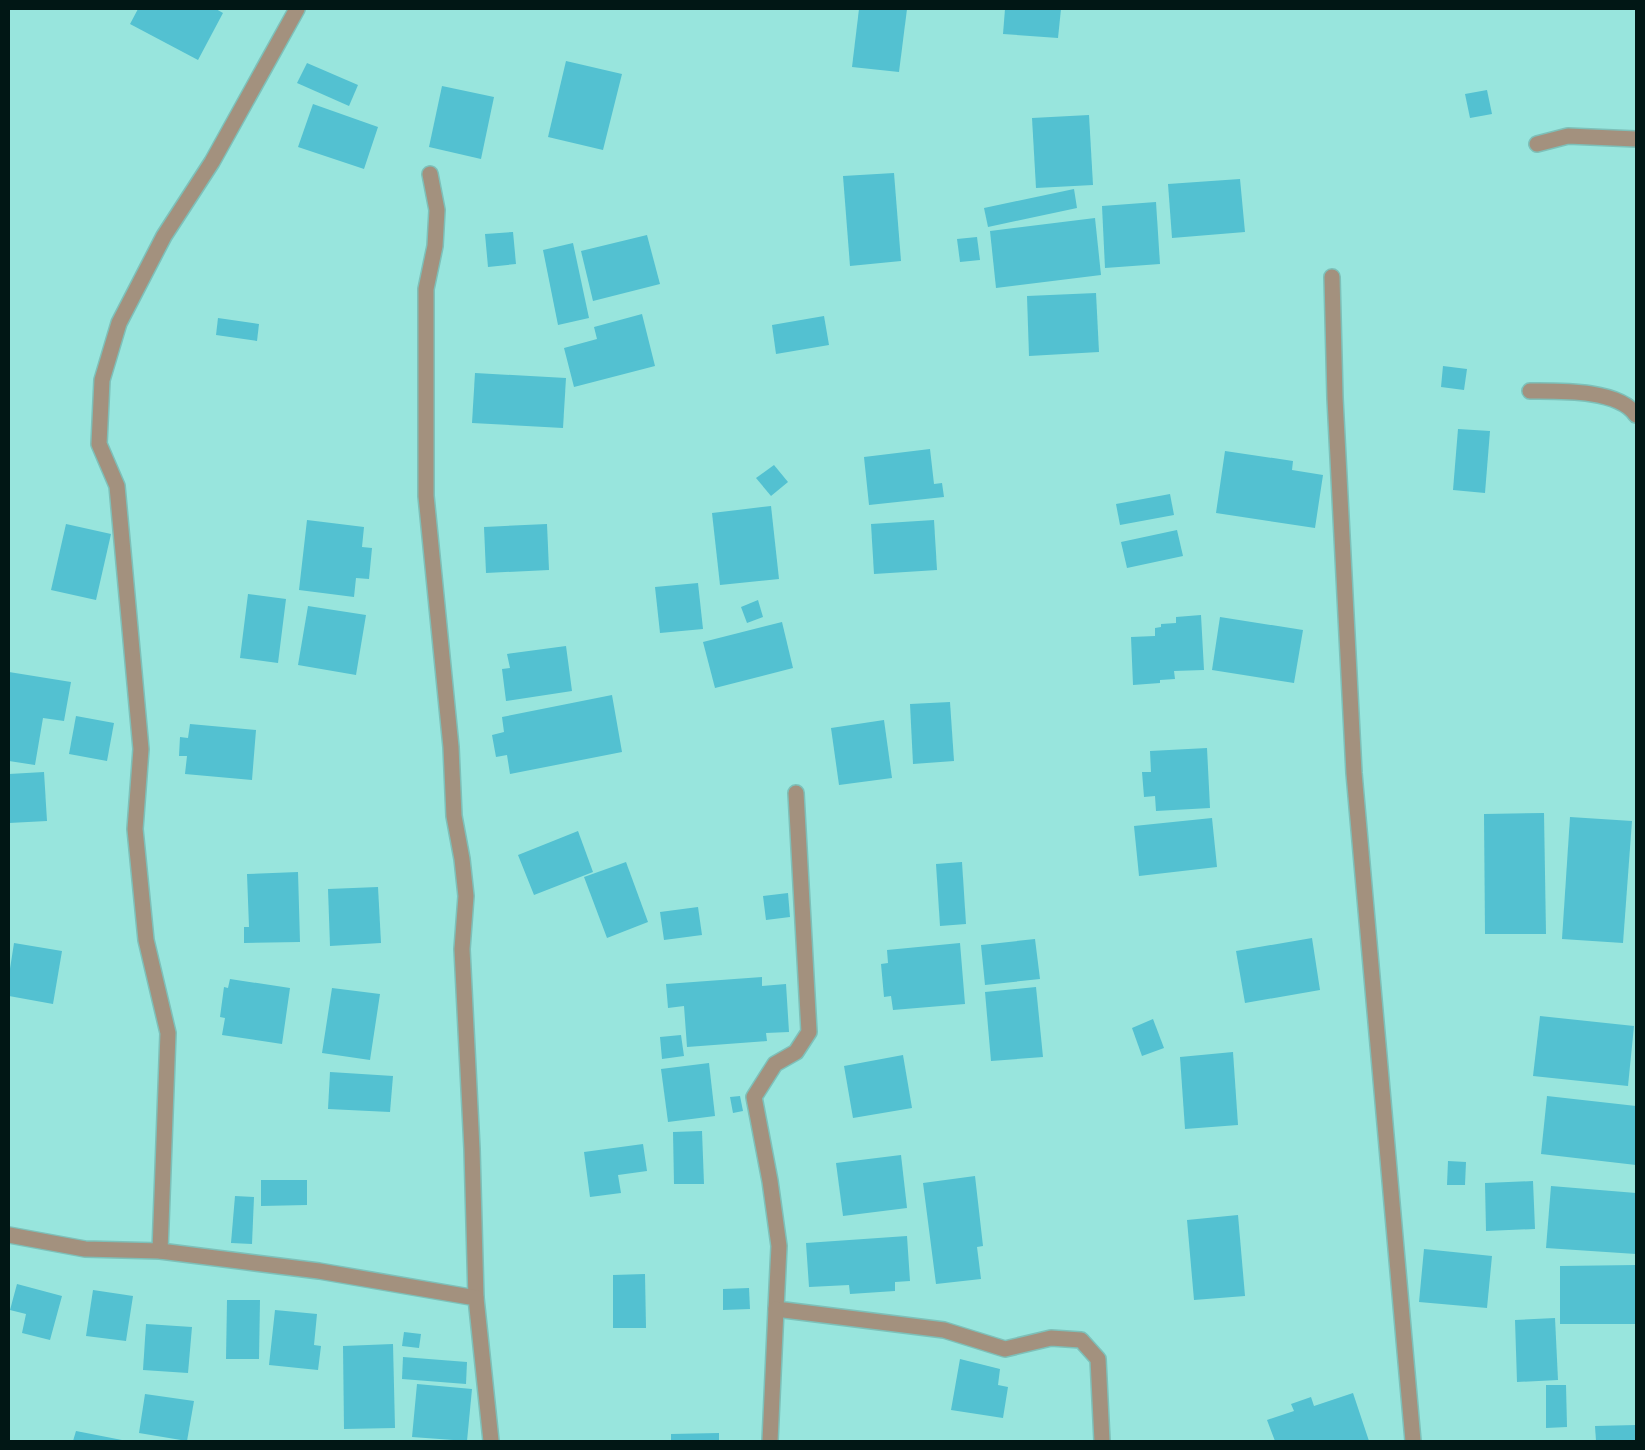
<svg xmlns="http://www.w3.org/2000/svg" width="1645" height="1450" font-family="Spectral,serif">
<rect width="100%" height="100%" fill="#98e5dd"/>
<g fill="#53c1d1">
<path d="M138,9H216L223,13L198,60L130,24Z"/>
<path d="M859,9H907L899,72L852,67Z"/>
<path d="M1005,9H1061L1058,38L1003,34Z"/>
<path d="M566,61L622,74L603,150L548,137Z"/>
<path d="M307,63L358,85L349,106L297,83Z"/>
<path d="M442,86L494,97L481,159L429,147Z"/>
<path d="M1487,90L1492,114L1470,118L1465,94Z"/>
<path d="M313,104L378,127L364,169L298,147Z"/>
<path d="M1089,115L1093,185L1036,188L1032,118Z"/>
<path d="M894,173L901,261L850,266L843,176Z"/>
<path d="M1240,179L1245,232L1172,238L1168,184Z"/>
<path d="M1074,189L1077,208L988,227L984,208Z"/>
<path d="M1156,202L1160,264L1105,268L1102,206Z"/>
<path d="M1095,218L1101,275L996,288L990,231Z"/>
<path d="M513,232L516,264L488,267L485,234Z"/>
<path d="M647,235L660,284L593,301L581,251Z"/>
<path d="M977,237L980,260L960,262L957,239Z"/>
<path d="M573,243L589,318L558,325L543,250Z"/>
<path d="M1096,293L1099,352L1029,356L1027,296Z"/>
<path d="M642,314L655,366L574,387L564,348L597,339L594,327Z"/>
<path d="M824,316L829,345L776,354L772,325Z"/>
<path d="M218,318L259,324L257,341L216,335Z"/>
<path d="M1443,366L1467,369L1464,390L1441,387Z"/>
<path d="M475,373L566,378L563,428L472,423Z"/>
<path d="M1458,429L1490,431L1485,493L1453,490Z"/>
<path d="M930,449L934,484L942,483L944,497L869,505L864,457Z"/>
<path d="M1225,451L1293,461L1292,470L1323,475L1315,528L1216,513Z"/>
<path d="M774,465L788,482L771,496L756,478Z"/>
<path d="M1170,494L1174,515L1120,525L1116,504Z"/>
<path d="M771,506L779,579L720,585L712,513Z"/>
<path d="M307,520L364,527L362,547L372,548L369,579L356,578L354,597L299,590Z"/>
<path d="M934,520L937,570L874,574L871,524Z"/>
<path d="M66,524L111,534L96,600L51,590Z"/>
<path d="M547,524L549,570L486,573L484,527Z"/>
<path d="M1177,530L1183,556L1127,568L1121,542Z"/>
<path d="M698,583L703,629L660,633L655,587Z"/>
<path d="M248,594L286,599L278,663L240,658Z"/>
<path d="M758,600L763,617L747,623L741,607Z"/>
<path d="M308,606L366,615L356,675L298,665Z"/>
<path d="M1201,615L1204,670L1174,671L1175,679L1160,680V683L1133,685L1131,637L1155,636V628L1161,627V624L1176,623V617Z"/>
<path d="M1220,617L1303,630L1294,683L1212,670Z"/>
<path d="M782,622L793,668L715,688L703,642Z"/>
<path d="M566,646L572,691L506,701L502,669L510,668L507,654Z"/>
<path d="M9,672L71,682L64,721L43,718L35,765L9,761Z"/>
<path d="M612,695L622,752L510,774L507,755L496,757L492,735L504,732L502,717Z"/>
<path d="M950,702L954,761L913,764L910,704Z"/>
<path d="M76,716L114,723L107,761L69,754Z"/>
<path d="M884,720L892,778L839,785L831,728Z"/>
<path d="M190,724L256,730L252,780L185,774L187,756H179L180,737L188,738Z"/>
<path d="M1207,748L1210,808L1156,811L1155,796L1144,797L1142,772H1151L1150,751Z"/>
<path d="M44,772L47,821L9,823V774Z"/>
<path d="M1544,813L1546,934H1485L1484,814Z"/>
<path d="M1570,817L1632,821L1623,943L1562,939Z"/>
<path d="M1212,818L1217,867L1139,876L1134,826Z"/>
<path d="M578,831L593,872L534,895L518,855Z"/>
<path d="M626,862L648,922L607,938L584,877Z"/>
<path d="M962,862L966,924L940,926L936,864Z"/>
<path d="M298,872L300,942L244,943V927H249L247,874Z"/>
<path d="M378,887L381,943L330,946L328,889Z"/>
<path d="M788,893L790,917L766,920L763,896Z"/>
<path d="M698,907L702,935L664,940L660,912Z"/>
<path d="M1312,938L1320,990L1245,1003L1236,951Z"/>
<path d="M1035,939L1040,979L985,985L981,945Z"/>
<path d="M14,943L62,951L53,1004L9,996V975Z"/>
<path d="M960,943L965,1004L893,1010L891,996L884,997L881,964L888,963L887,950Z"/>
<path d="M762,977V986L786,984L789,1032L766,1033L767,1041L687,1047L684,1006L668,1008L666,984Z"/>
<path d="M230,979L290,988L282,1044L222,1035L225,1018L220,1017L224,987L228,988Z"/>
<path d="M1036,987L1043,1057L991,1061L985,992Z"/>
<path d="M332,988L380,994L370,1060L322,1053Z"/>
<path d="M1540,1016L1634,1026L1628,1086L1533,1076Z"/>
<path d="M1153,1019L1164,1048L1142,1056L1132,1028Z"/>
<path d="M681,1035L684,1056L662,1059L660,1037Z"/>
<path d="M1233,1052L1238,1125L1185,1129L1180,1057Z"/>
<path d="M903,1055L912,1108L853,1118L844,1066Z"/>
<path d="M709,1063L715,1116L668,1122L661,1069Z"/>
<path d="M330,1072L393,1076L390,1112L328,1109Z"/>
<path d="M740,1096L743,1111L733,1113L730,1097Z"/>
<path d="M1547,1096L1636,1106V1165L1541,1154Z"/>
<path d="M702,1131L704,1184H674L673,1132Z"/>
<path d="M643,1144L647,1171L618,1175L621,1193L590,1197L584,1152Z"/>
<path d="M901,1155L907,1208L843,1216L836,1163Z"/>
<path d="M1448,1161L1466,1162L1465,1185H1447Z"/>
<path d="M975,1176L983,1246L977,1247L981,1279L936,1284L923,1183Z"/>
<path d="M261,1180H307V1205L261,1206Z"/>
<path d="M1533,1181L1535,1229L1486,1231L1485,1183Z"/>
<path d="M1551,1186L1636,1193V1254L1546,1248Z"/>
<path d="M235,1196L254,1197L252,1244L231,1243Z"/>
<path d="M1238,1215L1245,1296L1194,1300L1187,1220Z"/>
<path d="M907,1236L910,1281L895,1282V1291L850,1294L849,1285L809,1287L806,1243Z"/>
<path d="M1424,1249L1492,1256L1487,1308L1419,1302Z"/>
<path d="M1636,1265V1324H1560V1266Z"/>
<path d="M645,1274L646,1328H613V1275Z"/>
<path d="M17,1284L62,1296L50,1340L22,1333L26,1314L10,1310Z"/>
<path d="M749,1288L750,1309L723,1310V1289Z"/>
<path d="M93,1290L133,1296L126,1341L86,1336Z"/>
<path d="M227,1300H260L259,1359H226Z"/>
<path d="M275,1310L317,1314L314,1345L321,1346L318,1370L269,1365Z"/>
<path d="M1555,1318L1558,1380L1517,1382L1515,1320Z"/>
<path d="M146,1324L192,1327L188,1373L143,1370Z"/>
<path d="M404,1332L421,1334L419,1348L402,1346Z"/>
<path d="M393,1344L395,1428L344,1429L343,1346Z"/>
<path d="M403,1357L467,1362L466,1384L402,1379Z"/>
<path d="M960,1359L1000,1369L998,1385L1008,1387L1003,1418L951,1410Z"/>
<path d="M417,1384L472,1389L467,1441L412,1437Z"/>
<path d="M1546,1385H1566L1567,1427L1546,1428Z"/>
<path d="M1353,1393L1369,1441H1275L1267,1420L1294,1411L1291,1404L1311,1397L1314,1406Z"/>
<path d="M145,1394L194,1401L187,1441L139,1433Z"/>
<path d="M1636,1425V1441H1596L1595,1426Z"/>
<path d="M76,1431L122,1440V1441H73Z"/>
<path d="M719,1433V1441H671V1434Z"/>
</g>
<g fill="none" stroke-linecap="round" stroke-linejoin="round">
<g stroke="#7dc0b9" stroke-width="18">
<g id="street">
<path d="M1537,144L1568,136L1636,139"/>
<path d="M430,174L437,210L435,246L426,289V496L451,747L454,816L462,859L466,896L462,949L472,1149L476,1298"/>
<path d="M1332,277L1335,398L1354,773L1413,1441"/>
<path d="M1530,391C1558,391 1619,389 1636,415"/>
<path d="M796,793L809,1032L796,1052L775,1064L754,1097L770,1181L779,1246L776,1309L944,1330L1005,1349L1051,1338L1081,1340L1098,1359L1102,1441"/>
<path d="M9,1235L85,1249L160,1251L319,1271L476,1298L491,1441"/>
<path d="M160,1251L168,1033L146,940L135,829L141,749L117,486L99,444L102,380L119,323L164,236L212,162L297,9"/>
<path d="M770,1441L776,1309"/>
</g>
</g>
<use href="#street" stroke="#a3917e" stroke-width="15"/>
</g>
<rect width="1645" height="1450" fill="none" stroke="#011715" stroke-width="20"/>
</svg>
